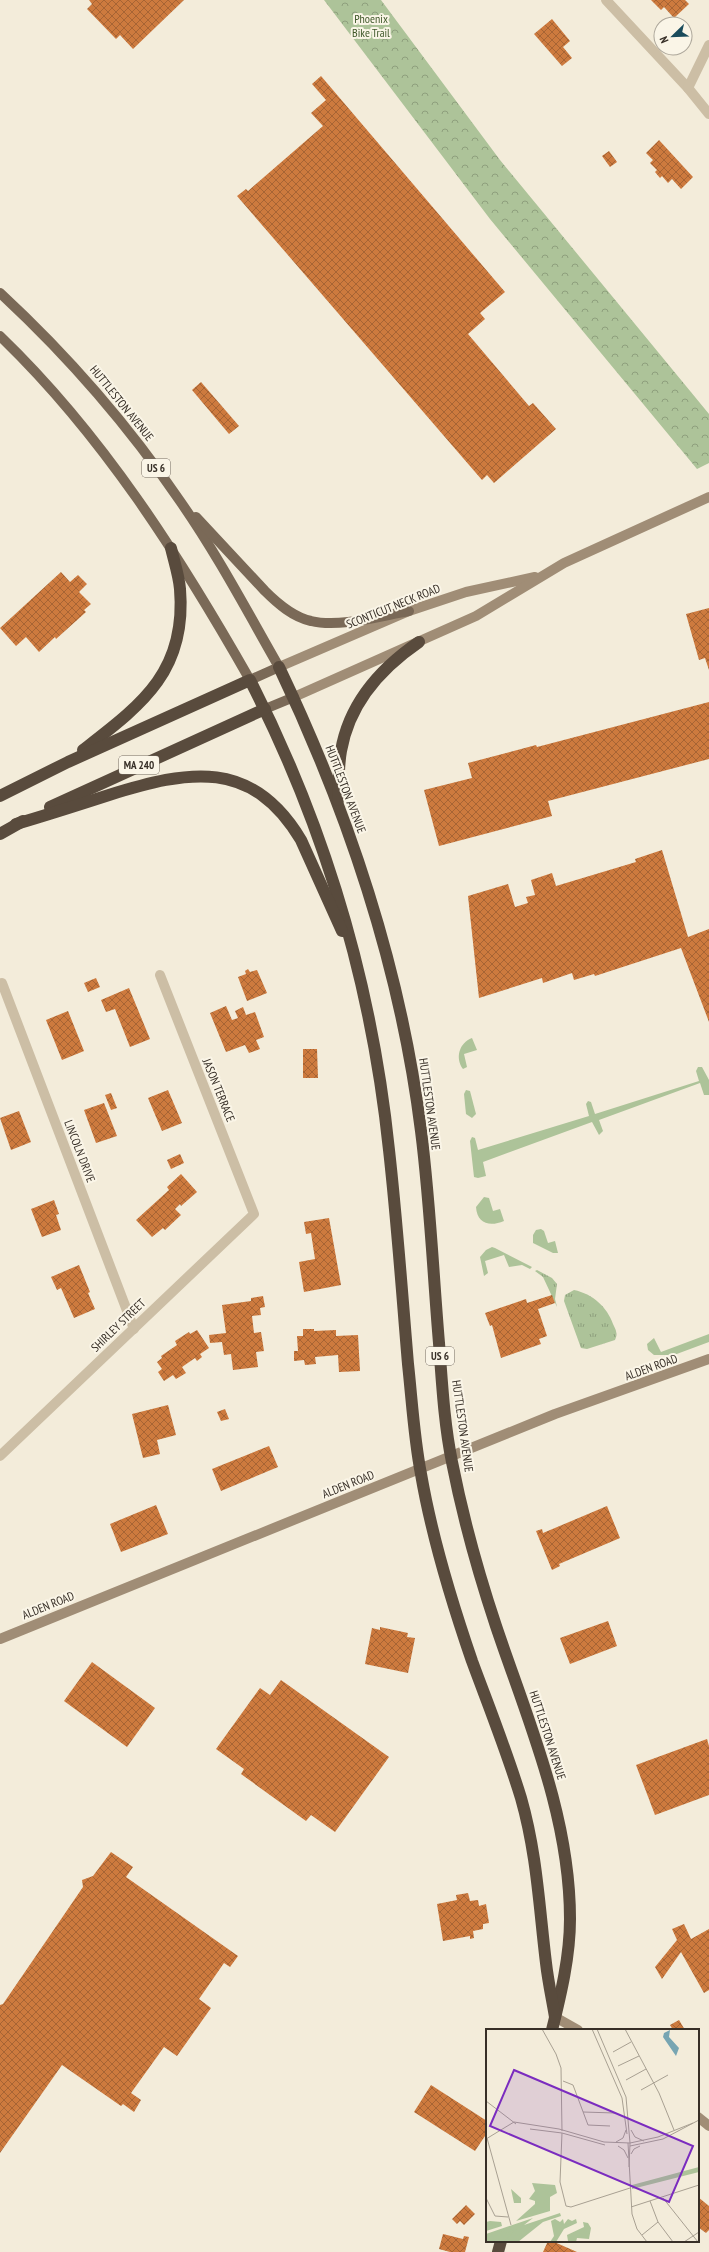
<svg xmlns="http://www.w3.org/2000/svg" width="709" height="2252" font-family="'PT Sans Narrow',sans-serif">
<defs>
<pattern id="grass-tufts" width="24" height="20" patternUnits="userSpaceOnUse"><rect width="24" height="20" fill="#adc399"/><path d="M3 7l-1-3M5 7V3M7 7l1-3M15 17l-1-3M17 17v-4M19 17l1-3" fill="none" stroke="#8e9f7d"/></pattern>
<pattern id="forest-crowns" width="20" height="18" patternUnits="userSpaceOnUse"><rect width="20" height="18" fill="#adc399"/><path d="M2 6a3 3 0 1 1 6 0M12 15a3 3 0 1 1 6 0" fill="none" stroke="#8e9f7d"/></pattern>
<pattern id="building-cross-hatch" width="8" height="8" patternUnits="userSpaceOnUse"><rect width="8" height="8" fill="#cd7a3e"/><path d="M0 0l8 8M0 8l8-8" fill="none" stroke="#a76434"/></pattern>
</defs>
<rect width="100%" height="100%" fill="#f3ecda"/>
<g fill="url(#grass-tufts)">
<path d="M537,1270L552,1278L557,1284L555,1299L557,1307L543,1277L535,1271Z"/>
<path d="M574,1290C593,1294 607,1307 613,1324C616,1330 618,1334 615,1340L587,1349L581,1348L564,1301L565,1295Z"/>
</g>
<path fill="url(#forest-crowns)" d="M324,0H381L500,160L709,414V463L697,469L490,219Z"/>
<g fill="#adc399">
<path d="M472,1038L477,1050L464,1054L467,1067L463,1069C455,1058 459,1043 472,1038Z"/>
<path d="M698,1067H702L709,1080V1095H704L700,1083L599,1120L603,1131L599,1135L592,1122L483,1162L486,1176L478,1178L474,1177L470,1141L472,1137L475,1138L478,1150L589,1116L586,1104L588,1101L591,1102L595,1114L699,1081L696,1071Z"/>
<path d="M466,1090L470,1091L476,1114L472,1118L466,1114L464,1094Z"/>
<path d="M484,1197L489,1198L493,1211L500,1209L504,1221C490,1227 477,1224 476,1207Z"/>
<path d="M536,1230L541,1229L544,1231L548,1243L555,1241L558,1253H553L533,1243V1235Z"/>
<path d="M492,1247L495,1248L532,1267L530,1269L522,1265L509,1267L504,1255L485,1261L488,1273L484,1276L480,1257L486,1250Z"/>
<path d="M709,1334V1342L674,1355H654L648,1350L647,1344L654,1338L661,1352Z"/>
</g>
<g fill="url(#building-cross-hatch)">
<path d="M89,0H184L133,49L120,35L116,39L87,9L92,4Z"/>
<path d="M651,0H685L689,4L674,18L664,7L661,10Z"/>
<path d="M552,19L570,41L563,47L572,58L562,66L534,34Z"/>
<path d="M321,76L505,292L480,313L485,319L468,334L529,406L533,403L556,429L494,483L487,475L482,480L237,196L246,189L248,191L323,126L311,113L326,100L312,84Z"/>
<path d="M659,140L693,177L681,189L672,179L668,183L662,176L660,178L655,172L657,170L650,163L653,160L646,153Z"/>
<path d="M609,151L617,162L610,167L602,156Z"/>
<path d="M201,382L239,426L229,434L192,390Z"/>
<path d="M61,572L70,582L78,575L87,584L79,592L91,604L84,610L86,612L56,639L55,637L39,652L26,637L16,646L0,628Z"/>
<path d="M709,608V670L705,658L699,660L686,614Z"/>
<path d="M709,702V759L548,801L552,816L439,846L424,790L472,778L468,763L536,745L537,747Z"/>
<path d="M662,850L688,937L709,929V1022L681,948L595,976L594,974L574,980L572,973L543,983L542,978L479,998L468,896L508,884L515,907L528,903L526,897L535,895L531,880L552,873L556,886L636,862L635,859Z"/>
<path d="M248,969L250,972L257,970L267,993L247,1001L238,977L246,974L245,971Z"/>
<path d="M96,978L100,987L88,992L84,983Z"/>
<path d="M129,988L150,1039L130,1047L115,1009L106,1012L101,1000Z"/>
<path d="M226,1006L232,1020L238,1018L235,1011L243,1007L246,1015L255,1012L264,1037L256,1040L260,1049L249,1053L245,1045L226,1052L210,1013Z"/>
<path d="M68,1011L84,1051L62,1060L46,1020Z"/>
<path d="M303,1049H317L318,1078H303Z"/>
<path d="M168,1090L182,1123L162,1131L148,1098Z"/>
<path d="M111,1093L117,1108L111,1110L105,1095Z"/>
<path d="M104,1103L117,1136L96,1143L84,1110Z"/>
<path d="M19,1111L31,1142L11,1150L0,1118Z"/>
<path d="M180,1154L184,1163L171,1169L167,1160Z"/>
<path d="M181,1174L197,1192L181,1206L180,1204L175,1209L181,1215L165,1230L163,1228L152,1237L136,1220L169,1190L167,1187Z"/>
<path d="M54,1200L59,1214L56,1215L61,1230L42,1237L31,1209Z"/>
<path d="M329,1218L341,1285L304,1292L299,1262L315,1259L311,1233L306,1234L304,1222Z"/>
<path d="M79,1265L90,1292L88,1293L95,1309L74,1318L61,1288L57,1290L51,1277Z"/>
<path d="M552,1295L555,1303L538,1309L547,1336L539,1339L541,1344L501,1358L492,1325L490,1326L485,1313L526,1299L527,1303Z"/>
<path d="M263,1296L265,1307L260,1308L261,1315L252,1316L254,1333L261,1332L264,1351L256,1352L258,1367L233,1370L231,1354L224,1355L222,1342L210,1343L209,1335L226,1333L222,1305L251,1301V1298Z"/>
<path d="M303,1329H314V1331L336,1330V1336L358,1335L360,1371L339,1372L338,1355L315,1357L316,1364L305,1365L304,1360L294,1361V1351H298L297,1336H303Z"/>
<path d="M197,1330L209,1348L200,1354L202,1357L197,1361L195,1358L182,1367L186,1373L176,1379L173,1375L164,1381L158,1372L162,1369L157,1362L162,1358L161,1356L177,1345L175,1341L189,1332L190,1334Z"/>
<path d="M168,1405L176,1435L157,1440L160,1454L143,1458L132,1414Z"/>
<path d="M225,1409L229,1419L221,1421L217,1412Z"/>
<path d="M269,1446L278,1467L221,1491L212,1469Z"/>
<path d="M156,1505L168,1534L121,1552L110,1524Z"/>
<path d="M607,1506L620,1538L559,1564L560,1566L552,1570L536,1531L542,1529L543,1533Z"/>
<path d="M608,1621L617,1646L570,1664L560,1638Z"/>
<path d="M380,1627L408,1633L407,1637L415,1638L408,1673L365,1664L372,1628L380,1630Z"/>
<path d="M92,1662L155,1708L127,1747L64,1701Z"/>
<path d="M281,1680L389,1757L335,1832L311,1815L306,1821L241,1774L244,1769L216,1749L260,1688L270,1695Z"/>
<path d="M707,1739L709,1746V1795L655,1815L636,1765Z"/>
<path d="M111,1852L133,1867L126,1877L238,1956L230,1967L224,1963L199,1999L211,2008L177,2056L164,2047L131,2093L141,2100L134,2112L123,2104L121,2106L62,2065L0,2153V2005L3,2004L83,1887L82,1880L93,1876Z"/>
<path d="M468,1893L470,1901L478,1900L479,1906L486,1904L489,1923L483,1924V1929L473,1931L474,1938L470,1939V1936L443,1941L437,1904L457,1900L456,1895Z"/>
<path d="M684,1924L691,1939L709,1929V1990L704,1993L681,1952L662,1979L655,1967L677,1940L672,1929Z"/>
<path d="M679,2020L685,2030H673L670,2025Z"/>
<path d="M431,2085L487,2121V2133L475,2151L414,2112Z"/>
<path d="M698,2197L709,2206V2230L706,2233L698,2227Z"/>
<path d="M466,2205L475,2214L464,2225L460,2221L457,2224L452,2219Z"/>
<path d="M443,2234L463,2239L464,2236L469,2237L465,2252H450L439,2249Z"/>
<path d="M548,2241H552L577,2252H543Z"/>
</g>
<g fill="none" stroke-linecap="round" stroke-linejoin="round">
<g stroke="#ccbea5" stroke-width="10">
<path d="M606,0L688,88L709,114"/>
<path d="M688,88L709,45"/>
<path d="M2,983L134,1329"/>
<path d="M0,1456L254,1214L160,975"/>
</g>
<g stroke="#a08d76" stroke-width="10">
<path d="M279,667L409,611L466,592L535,577"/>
<path d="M294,697L476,616L564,563L709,497"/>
<path d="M0,1639L555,1414L709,1359"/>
<path d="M555,2017L578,2030"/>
<path d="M698,2117L709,2126"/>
</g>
<g stroke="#7a6957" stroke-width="10">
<path d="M0,293C67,355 128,425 180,501C217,554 247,611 279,667L250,680C180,557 103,435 0,336"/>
<path d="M196,517L265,591C278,604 293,617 311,621C339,628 380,616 409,611"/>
<path d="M265,709L294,697"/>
</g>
<g stroke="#594b3d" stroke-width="12">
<path d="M279,667C349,814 401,970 421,1131C430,1201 433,1272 439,1343C442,1382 444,1423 452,1462C463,1518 478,1572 496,1626C528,1721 570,1816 570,1919C570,1956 561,1994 552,2030"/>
<path d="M83,750C141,705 187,672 180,589C179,576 174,561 171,548"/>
<path d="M0,796L68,762L250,680C325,827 372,986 389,1150C397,1221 402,1293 408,1364C412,1401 414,1438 421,1474C432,1538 451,1600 472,1661C489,1707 507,1752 521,1798C537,1854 539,1906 546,1963C548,1981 552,1999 555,2017"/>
<path d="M338,800C339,784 338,767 341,751C349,704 381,668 419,642"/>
<path d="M50,807L265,709"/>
<path d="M16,824C47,815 78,805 109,795C189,770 252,758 301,840L342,931"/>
<path d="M0,834L23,821"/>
<path d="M498,2252L501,2241"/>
</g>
</g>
<g text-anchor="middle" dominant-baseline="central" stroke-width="4" stroke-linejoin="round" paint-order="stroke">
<g fill="#faf5e7" stroke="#726a61" stroke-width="1">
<rect x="142" y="459" width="28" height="18" rx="3"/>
<rect x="119" y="756" width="40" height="18" rx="3"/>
<rect x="426" y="1347" width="28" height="18" rx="3"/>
</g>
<g font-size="11" font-weight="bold" fill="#372f27">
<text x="156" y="468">US 6</text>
<text x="139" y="765">MA 240</text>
<text x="440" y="1356">US 6</text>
</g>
<g font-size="12" fill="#3e5729" stroke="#faf5e7">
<text x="371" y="18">Phoenix<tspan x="371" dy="14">Bike Trail</tspan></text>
</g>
<g font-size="12" fill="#372f27" stroke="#faf5e7">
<text transform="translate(122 403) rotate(51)">HUTTLESTON AVENUE</text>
<text transform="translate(393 606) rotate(-22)">SCONTICUT NECK ROAD</text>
<text transform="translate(346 789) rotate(69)">HUTTLESTON AVENUE</text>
<text transform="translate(219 1090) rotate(68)">JASON TERRACE</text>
<text transform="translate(430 1104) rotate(82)">HUTTLESTON AVENUE</text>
<text transform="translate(80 1151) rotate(69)">LINCOLN DRIVE</text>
<text transform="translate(118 1325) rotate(-44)">SHIRLEY STREET</text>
<text transform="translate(651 1367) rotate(-20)">ALDEN ROAD</text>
<text transform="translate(463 1426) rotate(82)">HUTTLESTON AVENUE</text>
<text transform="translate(348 1484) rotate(-22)">ALDEN ROAD</text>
<text transform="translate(48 1605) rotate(-22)">ALDEN ROAD</text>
<text transform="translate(548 1735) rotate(72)">HUTTLESTON AVENUE</text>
</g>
</g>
<g transform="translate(486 2029)">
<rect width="213" height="213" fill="#f3ecda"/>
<path d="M213,138V143L146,160V156ZM74,184L75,187L57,193L32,213H0V205L47,189L38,196Z" fill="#adc399"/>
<path d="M46,154L69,156L71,164L64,168V182L30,192L49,175V172L43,170L49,162ZM25,160L35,169V174H28ZM69,190L74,193L77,190L78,195L82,190L86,192L90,190L91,194L78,200L70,213H64L68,207L65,192ZM4,192L15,193L16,197L0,202V193ZM97,193L102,194L105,199L103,210L91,209L90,213H80L82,212L81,206L98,198ZM31,200L17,213H0V206L11,202L21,204Z" fill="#adc399"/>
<path d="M184,1L183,8L193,19L190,27L177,8L178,4Z" fill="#77a5b2"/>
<path fill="none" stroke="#a8a092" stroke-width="1" d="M56,0L70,25L75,39L76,102M106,0L136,69L141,105M139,0L173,64L188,101M127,23L145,13M132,37L153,27M140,51L160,40M77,52L87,56L102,96L124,97M155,61L182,46M0,72L30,95M97,83L129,84M28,93L73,100L118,113L144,114L140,68L111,0M44,100L76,104L119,116M145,101L149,108L158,112M76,104L74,153L80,177L85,178L144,159M1,109L25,196M0,110L28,93M130,113L137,109L140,101M142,114L146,185L151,200L161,213M132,117L138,121L142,129M144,117L177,110L213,91M145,125L148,120L154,117M143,138L144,114L172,108L207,94M0,169L9,187L22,188M177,169L212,213M164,172L172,193L187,213M145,178L213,156M156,206L172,193M198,213L213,203"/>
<path fill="#7b2cbf" fill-opacity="0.15" stroke="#7b2cbf" stroke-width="2" d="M28,41L207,117L183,173L4,97Z"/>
<rect width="213" height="213" fill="none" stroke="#372f27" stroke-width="2"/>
</g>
<g transform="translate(673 36) rotate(247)"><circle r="19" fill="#faf5e7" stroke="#aca69a"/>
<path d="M0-3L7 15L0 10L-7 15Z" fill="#1a4b5b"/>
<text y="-6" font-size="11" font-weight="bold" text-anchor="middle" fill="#372f27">N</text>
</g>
</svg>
